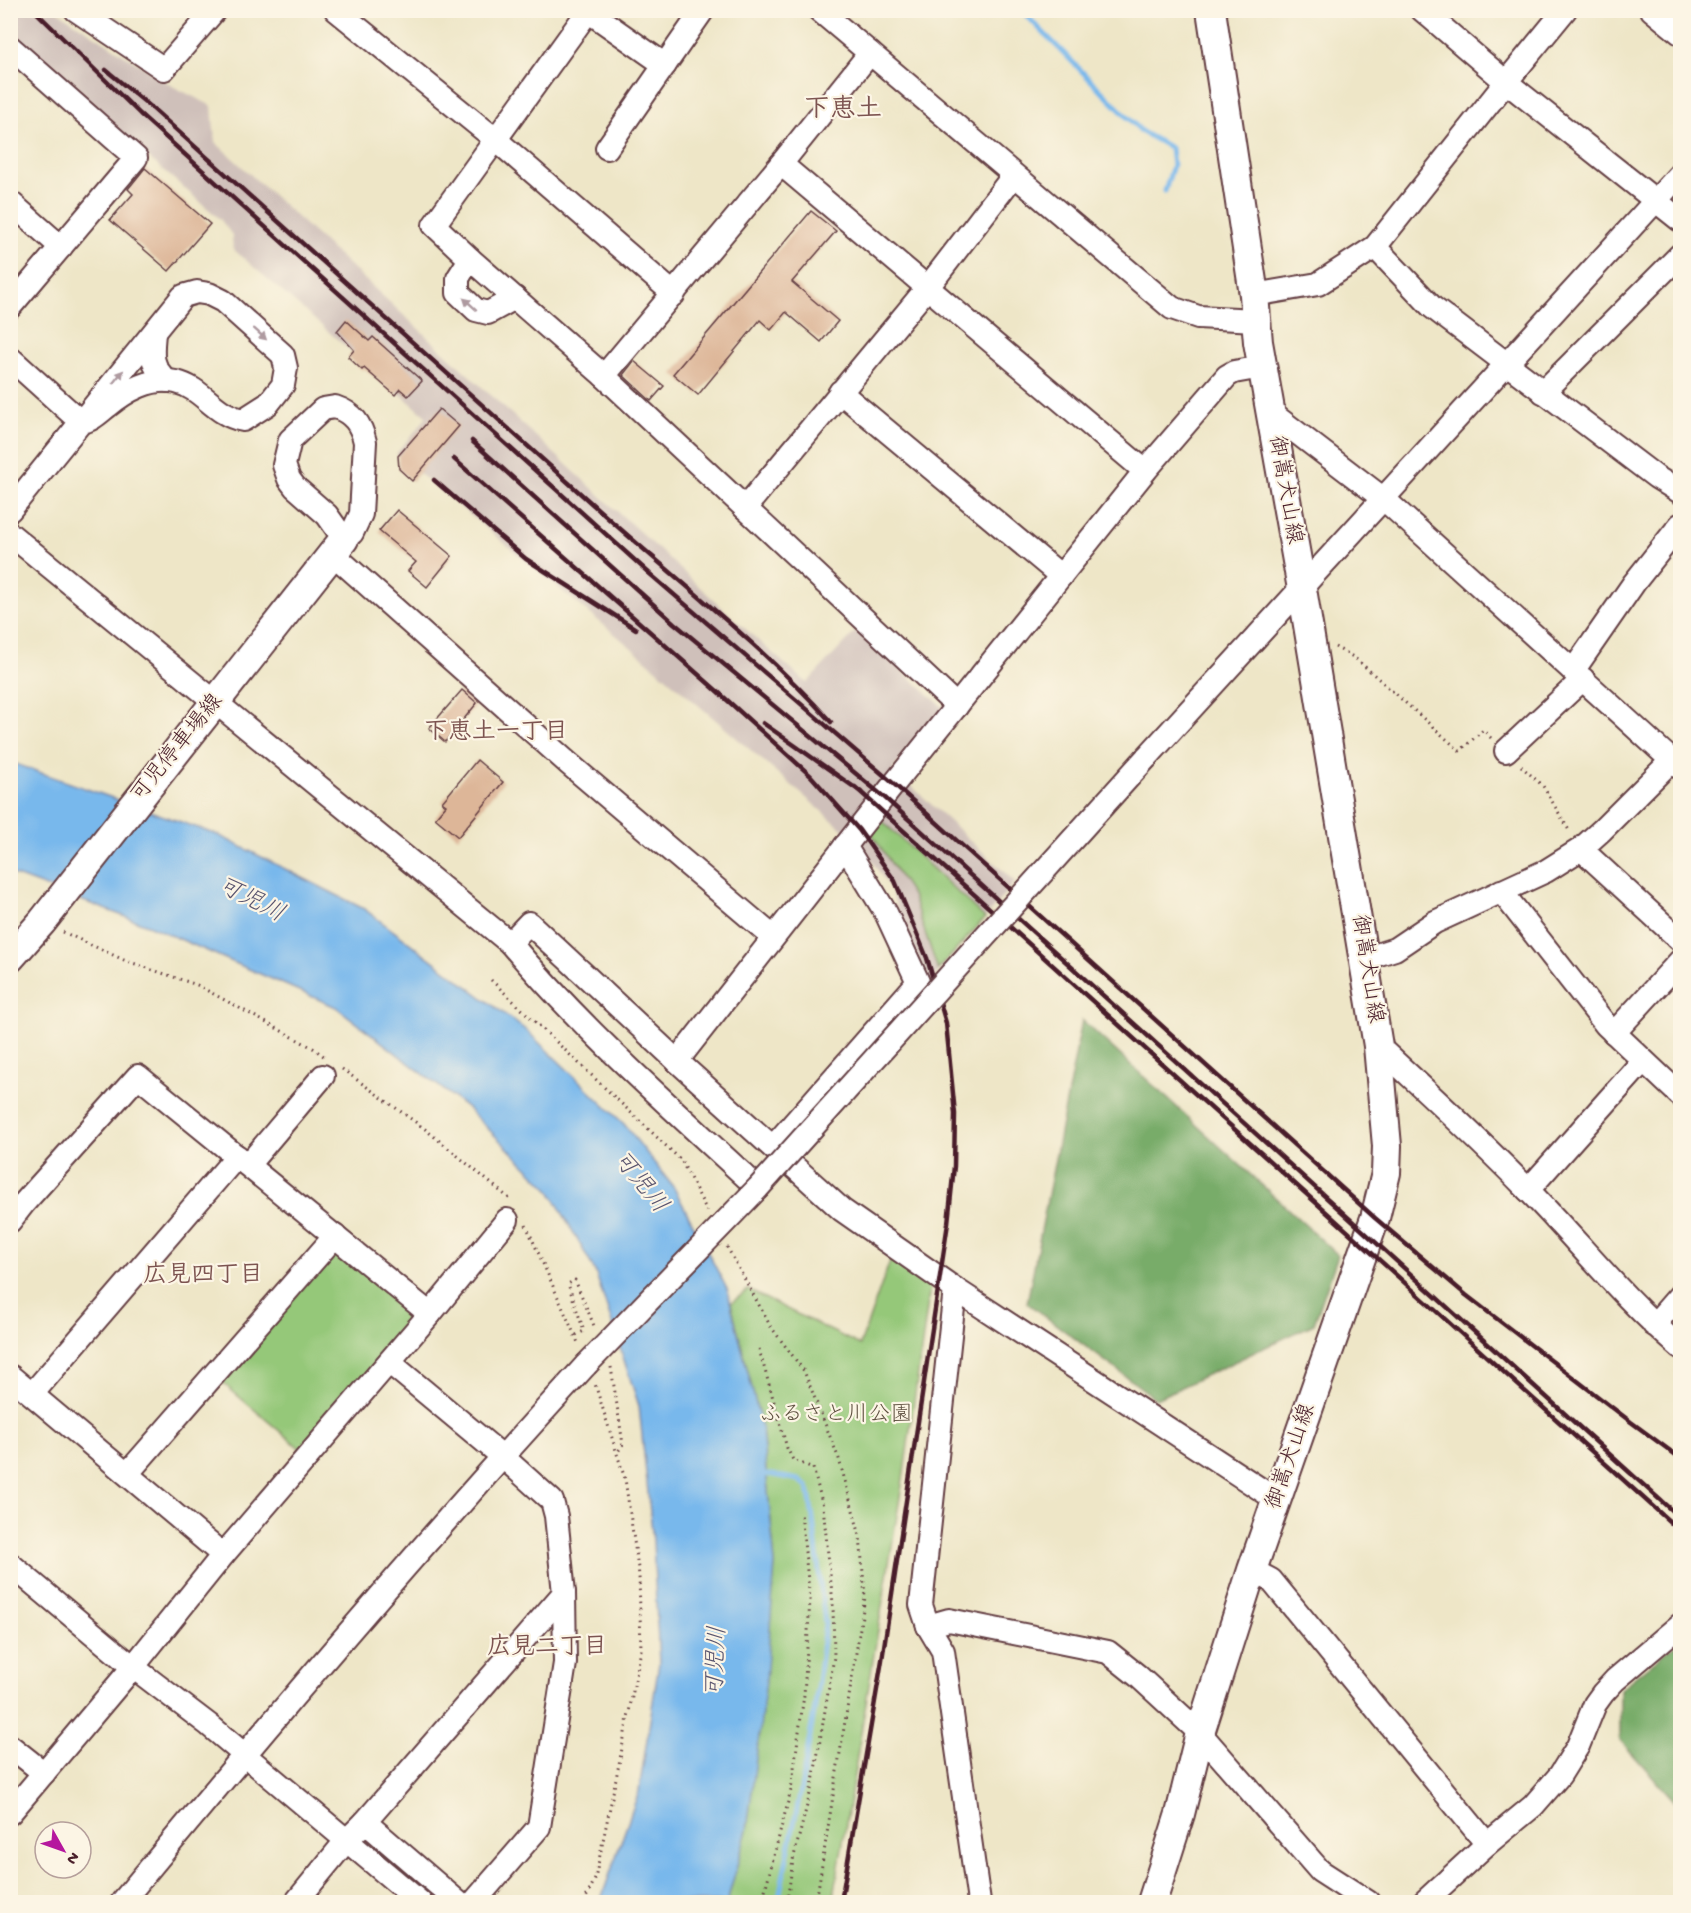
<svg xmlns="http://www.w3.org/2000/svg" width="1691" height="1913" font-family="'Gochi Hand','Klee One',sans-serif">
<rect width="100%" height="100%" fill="#fcf5e5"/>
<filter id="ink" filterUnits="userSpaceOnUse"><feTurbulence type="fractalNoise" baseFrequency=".0167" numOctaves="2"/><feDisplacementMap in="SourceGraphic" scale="12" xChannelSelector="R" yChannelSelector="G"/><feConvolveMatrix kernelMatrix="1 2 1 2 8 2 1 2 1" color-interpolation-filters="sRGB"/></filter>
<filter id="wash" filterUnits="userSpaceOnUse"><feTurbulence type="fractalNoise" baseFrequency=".008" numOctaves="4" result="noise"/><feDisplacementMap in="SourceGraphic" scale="24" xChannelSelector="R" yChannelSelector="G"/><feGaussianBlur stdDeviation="1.35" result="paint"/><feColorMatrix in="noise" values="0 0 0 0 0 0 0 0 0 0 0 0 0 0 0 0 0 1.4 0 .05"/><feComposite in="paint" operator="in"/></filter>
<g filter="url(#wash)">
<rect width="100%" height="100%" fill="#eee6c7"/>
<path fill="#cfc0ba" d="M11,11H57L174,87L212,106L215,142L763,645L807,683L857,630L945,709L893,769L1015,882L925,988L890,888L861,845L639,654L419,473L412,481L399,469L398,456L396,454L427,417L233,249L232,235L220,219L11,39Z"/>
<g fill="#95c879" stroke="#707452" stroke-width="1.5">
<path d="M880,819L985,918L938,970L912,895L870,831Z"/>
<path d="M336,1245L418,1313L303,1451L218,1379Z"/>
<path d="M891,1258L930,1287L904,1473L833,1902H727L747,1830L764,1693L775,1564L762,1429L731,1303L748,1290L860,1345Z"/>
</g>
<g fill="#78ac69" stroke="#61664a" stroke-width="1.5">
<path d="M1082,1020L1338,1255L1314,1324L1156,1399L1027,1303Z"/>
<path d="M1680,1641V1807L1620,1740V1689Z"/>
</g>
<path fill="#78b8ec" stroke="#616c8c" stroke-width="1.5" d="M10,762L218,835L364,909L527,1031L624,1124L674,1188L727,1289L762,1428L775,1564L766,1681L747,1830L727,1902H600L639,1791L659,1663L653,1541L639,1406L595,1271L549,1189L466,1107L336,1007L150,926L11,874Z"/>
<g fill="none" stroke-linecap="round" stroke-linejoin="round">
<g stroke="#78b8ec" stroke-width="5">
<path d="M1021,10L1142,132L1171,148L1173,165L1165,191"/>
<path d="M762,1475H773L799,1480L808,1487L813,1518L825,1624L815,1707L800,1794L778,1902"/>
</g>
</g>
<g id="blocks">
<g fill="#ddb698">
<path d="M145,168L210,224L169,271L110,220L133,194L128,189Z"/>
<path d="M811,211L836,231L792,282L838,321L821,342L786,312L771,330L760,320L698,395L673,374Z"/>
<path d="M346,320L369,341L373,337L422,381L408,396L400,389L395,395L364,368L362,370L348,357L354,350L337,331Z"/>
<path d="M634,361L664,386L651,401L623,375Z"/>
<path d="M439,409L459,426L412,481L399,469L398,456Z"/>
<path d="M397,510L452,556L427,587L408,571L416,562L379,531Z"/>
<path d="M462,690L477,703L445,742L429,728Z"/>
<path d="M477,760L503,782L458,837L435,818L446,805L442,802Z"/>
</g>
</g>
</g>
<g filter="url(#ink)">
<use href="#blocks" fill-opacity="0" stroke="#633d42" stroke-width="1.5"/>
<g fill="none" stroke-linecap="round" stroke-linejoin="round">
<g stroke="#633d42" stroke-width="26">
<g id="minor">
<path d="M76,10L164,69L215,10"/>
<path d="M336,10L495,139L674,294"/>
<path d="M589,10L434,225L470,259L604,376L957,706"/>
<path d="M819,10L1172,308L1198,317L1256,320"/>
<path d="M1422,10L1506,82L1680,220"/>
<path d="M1652,10L1680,33"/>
<path d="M588,11L665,65"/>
<path d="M10,47L136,158L10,307"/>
<path d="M607,148L703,10"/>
<path d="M781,164L1145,471"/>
<path d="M10,202L61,247"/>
<path d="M1375,247L1432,307L1656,477L1680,492"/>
<path d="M470,259L458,278V293L476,310L488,313L515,298"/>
<path d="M1254,295L1318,284L1375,247L1506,82L1565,10"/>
<path d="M154,333C152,355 150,365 167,381"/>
<path d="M10,358L81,422"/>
<path d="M604,376L781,164L870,53"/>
<path d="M840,392L1061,576"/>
<path d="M1543,392L1680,255"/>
<path d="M335,407C353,413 361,424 365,442L361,514L352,533L344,539L327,515L295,487L289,479L284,465L290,440L323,409Z"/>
<path d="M1270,412L1385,500L1680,768"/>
<path d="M745,508L928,287L1014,175"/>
<path d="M10,510L183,296L197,292L209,294L223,301L283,355L286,368L283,385L268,404L243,420C214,415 203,388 176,382C152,376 126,391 108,406C100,412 92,421 81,422"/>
<path d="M10,534L510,943C585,1032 673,1109 758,1188"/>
<path d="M333,554L568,763L773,937"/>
<path d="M1573,671L1634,583L1680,525"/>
<path d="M1506,751L1583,679"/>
<path d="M1146,758L1680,174"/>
<path d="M1581,849L1680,940"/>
<path d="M1501,891L1606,1025L1680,1095"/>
<path d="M510,943L529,923L677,1061L842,1210L955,1289L1277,1500"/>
<path d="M1364,959L1395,949L1435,922L1546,871L1581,849L1602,830L1672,760"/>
<path d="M1614,1033L1680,961"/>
<path d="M1378,1046C1428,1093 1480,1140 1527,1189C1578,1241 1624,1300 1680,1347"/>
<path d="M677,1061L894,784L1145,471L1227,376L1234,372L1262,367"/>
<path d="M773,1147L918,982L886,913L845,846"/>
<path d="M248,1165L323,1076"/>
<path d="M1528,1190L1643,1061"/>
<path d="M10,1221L24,1203L138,1076L430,1314"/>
<path d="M955,1289L921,1605L928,1626L943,1651L979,1902"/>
<path d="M1654,1325L1680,1295"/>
<path d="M389,1362L502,1456L552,1501L556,1516L564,1593L565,1663L539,1827L474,1902"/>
<path d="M10,1376L223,1555"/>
<path d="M32,1394L237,1156"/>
<path d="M127,1474L335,1236"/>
<path d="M10,1564L133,1667L209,1725L420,1902"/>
<path d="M1252,1570L1271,1580L1487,1844"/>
<path d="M928,1626L949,1620L1108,1652L1138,1676L1200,1733L1320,1871L1368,1902"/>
<path d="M10,1746L44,1773"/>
<path d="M10,1813L133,1667L223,1555L430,1314L507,1220"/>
<path d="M365,1822L458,1902"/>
<path d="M122,1902C272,1720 426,1539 586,1365"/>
<path d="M296,1902L346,1841L365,1822L564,1593"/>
<path d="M1424,1902L1487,1844L1533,1806L1560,1775L1578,1746L1595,1704L1603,1693L1615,1680L1680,1625"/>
</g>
</g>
<g stroke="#633d42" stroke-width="32">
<g id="major">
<path d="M10,958L42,922L344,539"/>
<path d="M1152,1902L1180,1814L1200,1733L1252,1570L1375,1218L1386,1173L1387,1146L1378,1046L1302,589L1258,342L1254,295L1211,10"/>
</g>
</g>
<g stroke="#633d42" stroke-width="3" stroke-dasharray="1.5 4.5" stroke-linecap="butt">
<path d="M1335,647L1355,658L1460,751L1483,730L1492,739"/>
<path d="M1521,766L1543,786L1570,832"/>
<path d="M63,932L124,960L197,985L313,1048L325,1057"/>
<path d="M491,980L681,1160L708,1213"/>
<path d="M342,1069L425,1129L510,1199"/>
<path d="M526,1225L579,1345"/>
<path d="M727,1247L771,1327L804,1371L839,1459L860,1536L865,1597L816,1902"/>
<path d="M576,1335L584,1331L568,1284L575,1280L595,1328"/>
<path d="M759,1349L787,1448L793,1460L813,1468L823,1506L833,1603L834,1657L813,1782L793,1860L787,1902"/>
<path d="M611,1367L623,1444L617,1453"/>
<path d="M584,1902L595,1879L619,1764L641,1650L639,1575L625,1479L595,1384"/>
<path d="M762,1902L791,1790L804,1695L810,1600L801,1513"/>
</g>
<use href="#minor" stroke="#fff" stroke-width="22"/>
<use href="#major" stroke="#fff" stroke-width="28"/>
<g stroke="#4a1f2b" stroke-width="4.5">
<path d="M34,10L140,114L650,574L894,784L1375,1218L1466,1295L1631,1422L1680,1458"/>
<path d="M106,70L151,107C300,242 450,376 600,511C677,580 761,644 831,722"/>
<path d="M472,441L674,623L884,797L1680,1518"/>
<path d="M454,459L716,690L811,776L859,830L895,881L927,958L946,1023L955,1114L954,1166L948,1223L882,1660L841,1902"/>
<path d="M434,480L526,559L636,629"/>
<path d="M763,723L861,792"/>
<path d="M855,787L1680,1531"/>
</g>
<g stroke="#633d42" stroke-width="26" stroke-linecap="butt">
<path id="minor-bridge" d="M586,1365L758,1188L1146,758"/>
</g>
<use href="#minor-bridge" stroke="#fff" stroke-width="22"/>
</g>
<defs><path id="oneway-solid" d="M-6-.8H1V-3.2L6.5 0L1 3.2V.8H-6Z" transform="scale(1.5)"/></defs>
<g fill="#ae9aa0">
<use href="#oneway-solid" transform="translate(470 304) rotate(-138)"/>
<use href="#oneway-solid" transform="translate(260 334) rotate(42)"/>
<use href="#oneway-solid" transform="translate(118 377) rotate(-51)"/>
</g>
</g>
<g text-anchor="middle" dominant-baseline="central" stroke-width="4.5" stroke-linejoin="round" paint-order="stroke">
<g font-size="22" fill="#4a1f2b" stroke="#fcf5e5">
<text transform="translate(1284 490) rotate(80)">御嵩犬山線</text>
<text transform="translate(178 749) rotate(-51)">可児停車場線</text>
<text transform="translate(1366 969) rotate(81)">御嵩犬山線</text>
<text transform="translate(1292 1457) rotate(-71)">御嵩犬山線</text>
</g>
<g font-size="22" fill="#605242" stroke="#fcf5e5">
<text x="836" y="1416">ふるさと川公園</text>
</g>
<g font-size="24" font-weight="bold" fill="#7d5451" stroke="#fcf5e5">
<text x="496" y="733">下恵土一丁目</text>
<text x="203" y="1276">広見四丁目</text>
<text x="547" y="1648">広見二丁目</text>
</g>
<g font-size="24" font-style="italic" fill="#5a556f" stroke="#fcf5e5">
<text transform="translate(250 901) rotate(27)">可児川</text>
<text transform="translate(639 1183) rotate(51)">可児川</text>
<text transform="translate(718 1662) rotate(-87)">可児川</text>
</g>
<g font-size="26" font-weight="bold" fill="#7d5451" stroke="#fcf5e5">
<text x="843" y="111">下恵土</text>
</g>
</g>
<rect width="1691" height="1913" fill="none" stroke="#fcf5e5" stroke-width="36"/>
<g transform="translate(63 1850) rotate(130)"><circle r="28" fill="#fcf5e5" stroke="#b59f9b" stroke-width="1.5"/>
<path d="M0-4.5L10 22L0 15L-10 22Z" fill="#b5179e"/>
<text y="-9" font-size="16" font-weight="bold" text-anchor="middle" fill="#4a1f2b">N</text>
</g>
</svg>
